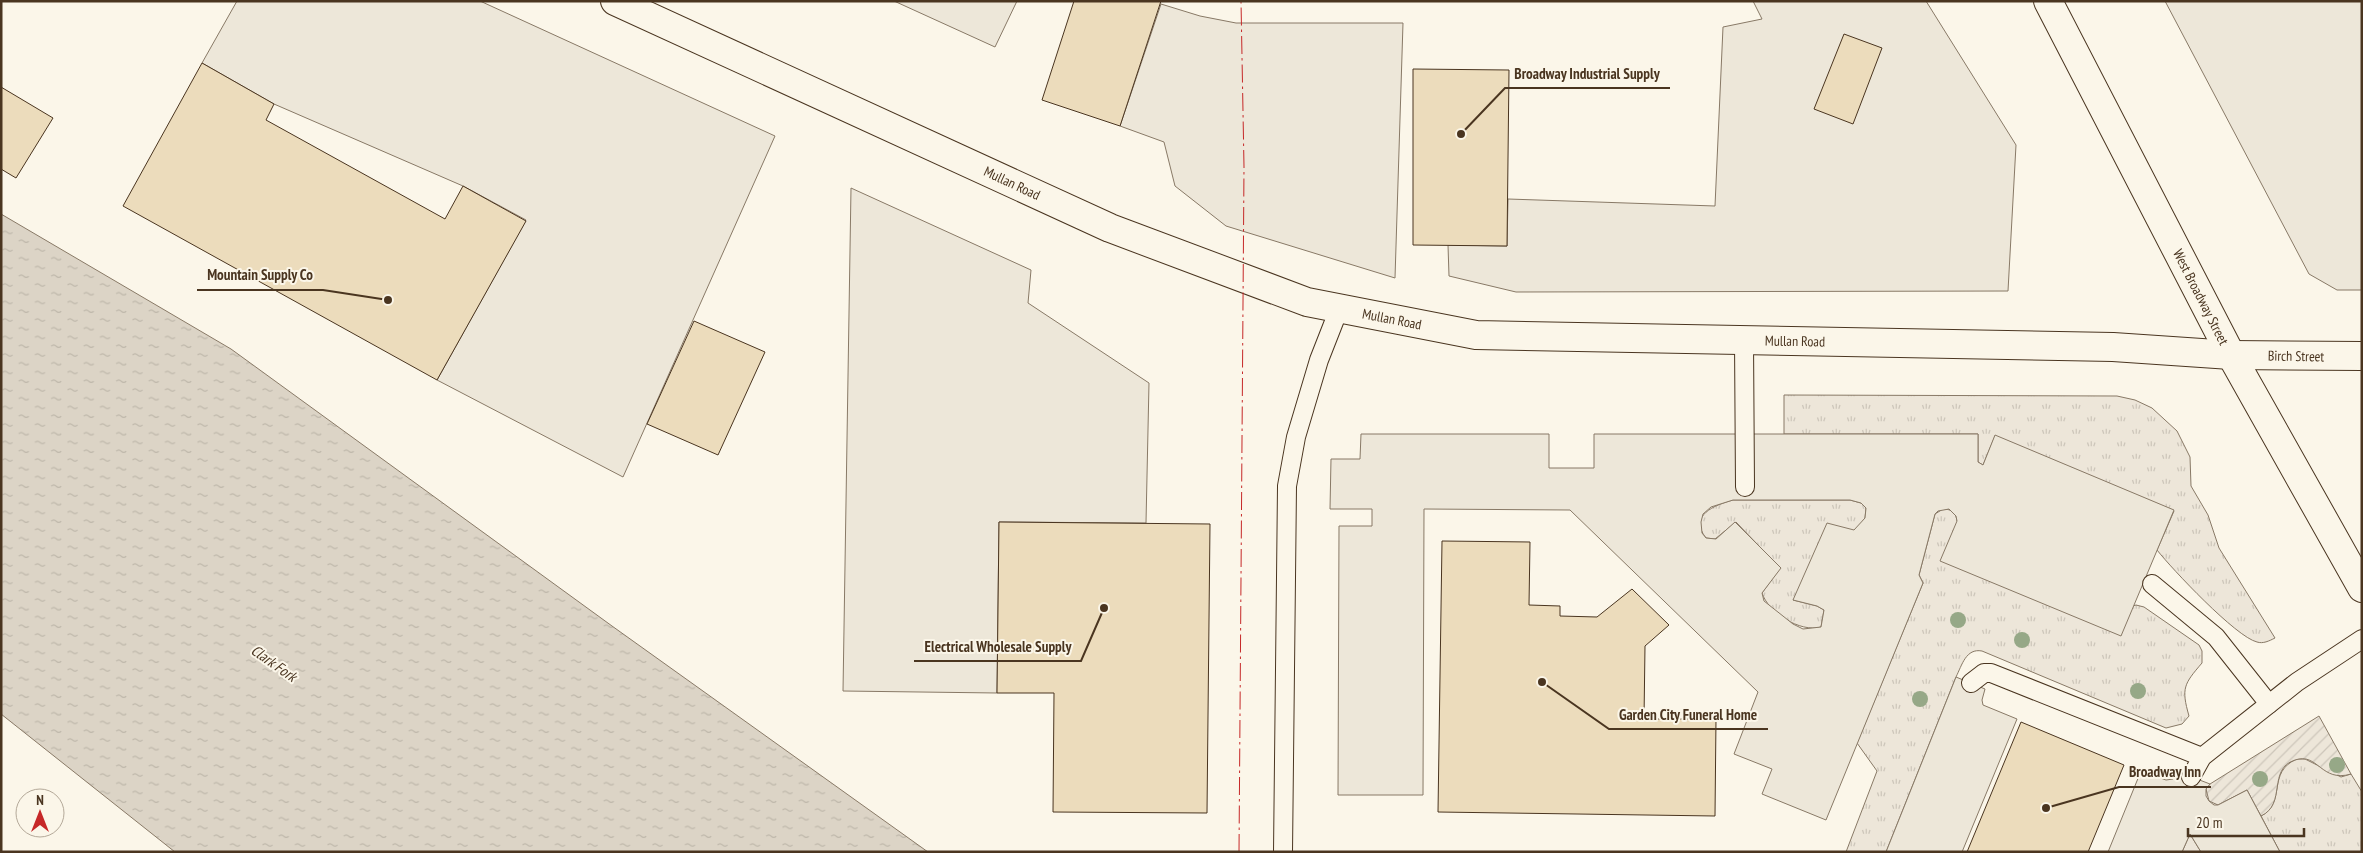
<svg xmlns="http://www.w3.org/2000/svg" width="2363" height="853" font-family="'PT Sans Narrow',sans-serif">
<defs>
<pattern id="grass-tufts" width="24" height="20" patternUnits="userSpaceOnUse" patternTransform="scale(1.25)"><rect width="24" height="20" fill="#ede6d9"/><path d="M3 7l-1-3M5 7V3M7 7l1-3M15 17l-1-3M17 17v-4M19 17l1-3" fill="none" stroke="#cdc6ba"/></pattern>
<pattern id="garden-furrows" width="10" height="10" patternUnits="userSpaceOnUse" patternTransform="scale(1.25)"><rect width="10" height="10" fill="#ede6d9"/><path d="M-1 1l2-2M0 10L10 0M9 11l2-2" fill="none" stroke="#cdc6ba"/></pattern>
<pattern id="water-ripples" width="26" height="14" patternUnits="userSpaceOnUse" patternTransform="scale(1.25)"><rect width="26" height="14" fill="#dcd4c6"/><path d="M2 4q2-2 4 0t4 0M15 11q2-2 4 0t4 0" fill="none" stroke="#beb7aa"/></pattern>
</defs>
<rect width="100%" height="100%" fill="#fbf6e9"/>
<g fill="url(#grass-tufts)" stroke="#887966">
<path d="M1784,395L2117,396L2135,400L2152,408L2177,431L2190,457L2191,486L2208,515L2219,548L2275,638C2269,641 2263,644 2257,642C2236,637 2172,569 2157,550L2174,511L1995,436L1983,465L1978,462V434H1784Z"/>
<path d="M1733,500H1850L1861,503L1866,508L1865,518L1860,525L1793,600L1817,606L1824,610L1821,627C1800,633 1768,612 1762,593L1780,568L1736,522L1715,539L1706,538C1688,515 1715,505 1733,500Z"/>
<path d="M1943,509C1952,509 1956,513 1957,521L2130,607L2136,605L2144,607L2199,645L2202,651V663C2184,684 2181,688 2189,716L2182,724L2166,728L1982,651C1966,648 1962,665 1956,677L1886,852H1846L1877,771L1857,743L1923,583L1919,575L1935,514Z"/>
<path d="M2297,759H2305L2341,777L2351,774L2362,792V852H2280L2261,816C2287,803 2266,772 2297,759Z"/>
<path d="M2190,834L2201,852H2182Z"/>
</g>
<path fill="url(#garden-furrows)" stroke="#887966" d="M2319,716L2351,774C2321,783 2318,752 2295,760C2267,769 2287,804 2261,816L2247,790L2218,805L2209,801L2206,789L2210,784Z"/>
<g fill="#ede7d9" stroke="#887966" fill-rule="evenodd">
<path d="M237,1H480L775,136L623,477L437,380L526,220L463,186L274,104L202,63Z"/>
<path d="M894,1H1017L995,47Z"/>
<path d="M1753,1H1926L2016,145L2008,291L1516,292L1449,276L1448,245L1507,246L1508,199L1715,206L1723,27L1762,19Z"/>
<path d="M2165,1H2362V290H2337L2309,274Z"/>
<path d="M1161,4L1200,16L1236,23H1403L1395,278L1226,226L1175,186L1164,142L1120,126Z"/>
<path d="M851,188L1031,270L1028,303L1149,383L1146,523L999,522L997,693L843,691Z"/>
<path d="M1361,434H1549V468H1594V434H1978V462L1983,465L1995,435L2174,510L2121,636L1940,561L1957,521L1956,516L1949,509L1938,511L1935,514L1919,575L1923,583L1826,820L1762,794L1772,769L1734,754L1758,692L1570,510L1424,509L1423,795H1338L1339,526H1372V509H1330L1331,459H1360ZM1733,500H1850L1861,503L1866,508L1865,518L1854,530L1827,523L1793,600L1817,606L1824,610L1821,627L1803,629L1793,624L1764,601L1762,593L1781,568L1735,522L1716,539L1706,538L1702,533L1701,522L1703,514L1711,507Z"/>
<path d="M1956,677L1985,689L1982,700L1983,705L2017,719L1962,852H1886Z"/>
<path d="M2141,771L2166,780L2173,779L2176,771L2210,784L2206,789V796L2209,801L2214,805H2218L2247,790L2280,852H2201L2190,834L2182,852H2108Z"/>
</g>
<path fill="url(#water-ripples)" stroke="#887966" d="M1,214L231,349L612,626L928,852H175L1,714Z"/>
<g fill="#ecdcbc" stroke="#4a3520">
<path d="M1074,1H1161L1120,126L1042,100Z"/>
<path d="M1844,34L1882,48L1853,124L1814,109Z"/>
<path d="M202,63L274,104L266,120L445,219L463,186L526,221L437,380L123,206Z"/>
<path d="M1413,69L1509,70L1507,246L1413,245Z"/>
<path d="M1,87L53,118L16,178L1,169Z"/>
<path d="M694,321L765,352L718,455L647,424Z"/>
<path d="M999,522L1210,524L1207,813L1053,812L1054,693H997Z"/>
<path d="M1442,541L1530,542L1529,605L1560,606V616L1597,617L1632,589L1669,625L1645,646L1644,719H1716L1715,816L1438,812Z"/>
<path d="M2021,722L2124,765L2088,852H1967Z"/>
</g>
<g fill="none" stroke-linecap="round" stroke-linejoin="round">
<g stroke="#4a3520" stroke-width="20">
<g id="lane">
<path d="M1744,340L1745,487"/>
<path d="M2152,584L2216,637L2269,704"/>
<path d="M1971,683L1984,673H1991L2202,757"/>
<path d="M2191,777L2202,757L2297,682L2362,639"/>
<path d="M1283,852L1287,486L1296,437L1319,360L1339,309"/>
</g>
</g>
<g stroke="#4a3520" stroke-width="30">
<path id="street" d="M2231,355L2362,356"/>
</g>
<g stroke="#4a3520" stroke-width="30">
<g id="primary">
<path d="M615,1L1110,228L1307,302L1476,335L2113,347L2231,355"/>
<path d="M2048,1L2231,355L2362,588"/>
</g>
</g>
<use href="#lane" stroke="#fbf6e9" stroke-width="18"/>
<use href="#street" stroke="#fbf6e9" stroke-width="28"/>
<use href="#primary" stroke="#fbf6e9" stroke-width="28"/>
<path stroke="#c62828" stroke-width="1" stroke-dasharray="18 4 2.5 4" stroke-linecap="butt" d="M1239,852L1244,167L1241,1"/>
</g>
<g fill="#96a887">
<circle cx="1958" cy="620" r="8"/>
<circle cx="2022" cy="640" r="8"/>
<circle cx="2138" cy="691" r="8"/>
<circle cx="1920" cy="699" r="8"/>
<circle cx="2337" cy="765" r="8"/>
<circle cx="2260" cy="779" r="8"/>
</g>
<g text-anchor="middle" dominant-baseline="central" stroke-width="4" stroke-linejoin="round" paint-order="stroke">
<g font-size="14" fill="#4a3520" stroke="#fbf6e9">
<text transform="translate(1012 183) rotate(25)">Mullan Road</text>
<text transform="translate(2201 297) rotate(63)">West Broadway Street</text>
<text transform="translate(1392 319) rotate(11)">Mullan Road</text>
<text transform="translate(1795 341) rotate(1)">Mullan Road</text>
<text transform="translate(2296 356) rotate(1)">Birch Street</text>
</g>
<g font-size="15" font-style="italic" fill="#4a3520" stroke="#fbf6e9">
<text transform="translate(274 663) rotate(35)">Clark Fork</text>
</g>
</g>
<path fill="none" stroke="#4a3520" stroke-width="2" d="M1461 134L1505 88H1670M388 300L323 290H197M1104 608L1081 661H914M1542 682L1609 729H1768M2046 808L2119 787H2211"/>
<g fill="#4a3520" stroke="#fbf6e9" stroke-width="2">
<circle cx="1461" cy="134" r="5"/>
<circle cx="388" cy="300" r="5"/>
<circle cx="1104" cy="608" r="5"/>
<circle cx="1542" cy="682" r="5"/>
<circle cx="2046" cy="808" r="5"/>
</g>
<g font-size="15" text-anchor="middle" font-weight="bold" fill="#4a3520" stroke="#fbf6e9" stroke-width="4" stroke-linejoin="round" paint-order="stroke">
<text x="1587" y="79">Broadway Industrial Supply</text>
<text x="260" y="280">Mountain Supply Co</text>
<text x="998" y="652">Electrical Wholesale Supply</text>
<text x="1688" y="720">Garden City Funeral Home</text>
<text x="2165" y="777">Broadway Inn</text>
</g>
<rect width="2363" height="853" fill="none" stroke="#4a3520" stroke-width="5"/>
<g transform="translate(40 813)"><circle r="24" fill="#fbf6e9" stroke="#b4a999"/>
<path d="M0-4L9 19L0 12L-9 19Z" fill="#c62828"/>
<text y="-8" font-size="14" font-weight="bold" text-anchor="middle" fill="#4a3520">N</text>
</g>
<path d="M2188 828v8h116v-8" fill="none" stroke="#4a3520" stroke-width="2.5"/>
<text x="2196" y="828" font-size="15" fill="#4a3520" stroke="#fbf6e9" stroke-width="4" paint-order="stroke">20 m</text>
</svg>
